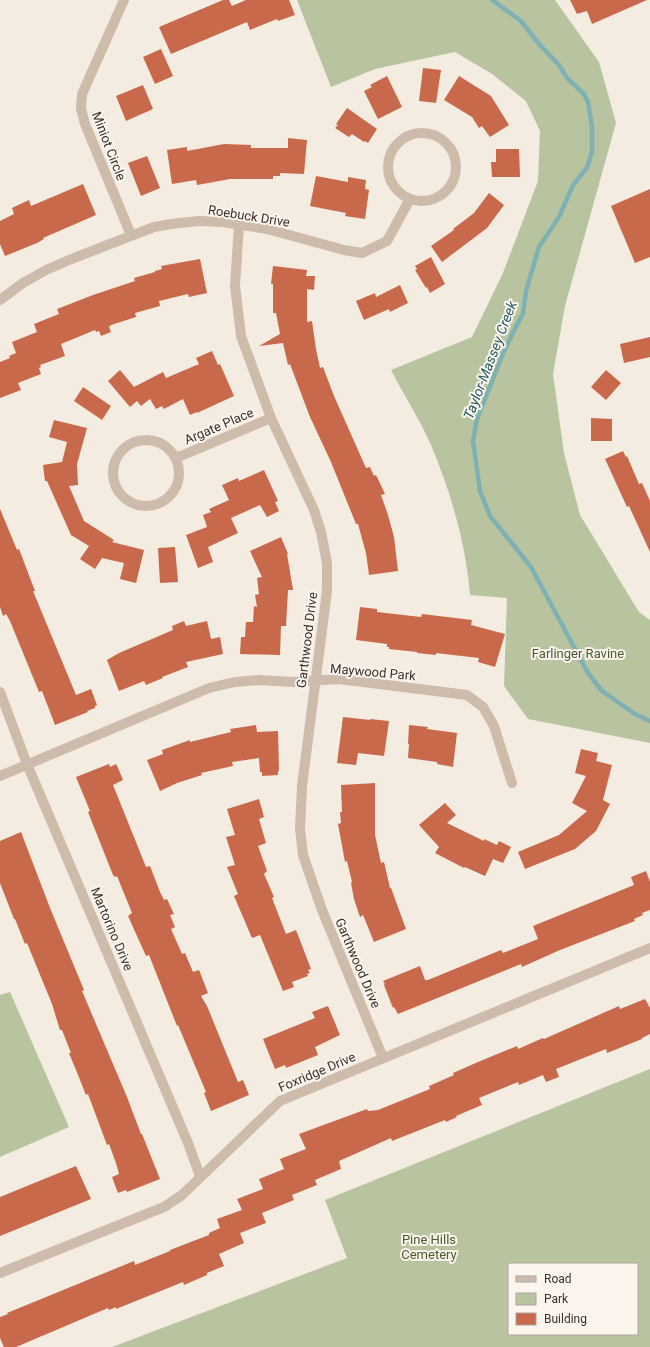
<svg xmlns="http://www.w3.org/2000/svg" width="650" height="1347" font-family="Roboto,sans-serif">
<rect width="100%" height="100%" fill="#f4ebe1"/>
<g fill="#b8c4a0" fill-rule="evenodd">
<path d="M297,0H555L599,62L616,123L565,306L553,374L564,453L580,515L639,612L650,620V743L528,719L504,686L507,598L470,595C466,544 451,493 431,445C420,420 404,395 391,370L472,337L503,273L538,181L540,131L526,101L492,74L455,52L375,69L331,87Z"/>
<path d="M10,992L69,1127L0,1157V995Z"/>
<path d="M650,1069V1347H112L347,1258L325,1200ZM509,1264H637V1334H509Z"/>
</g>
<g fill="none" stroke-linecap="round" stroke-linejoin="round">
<path stroke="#7fb0b2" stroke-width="4.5" d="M492,0L521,21L539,44L559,65L567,78L584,94L588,102L592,127V151L587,168L573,185L559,217L539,247L526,291L523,313L504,351L477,419L473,441L480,491L490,516L531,567L588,673L602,691L635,714L650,721"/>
</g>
<g fill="#c8694b">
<path d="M223,0H229L232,6L246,0H289L295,15L278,21L277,19L250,30L247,22L171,54L159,27Z"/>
<path d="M570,0H647L592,24L587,11L577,14Z"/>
<path d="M161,49L173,76L155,84L143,57Z"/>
<path d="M423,68L441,70L436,103L419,101Z"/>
<path d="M387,76L402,107L378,119L364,91L372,87L370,85Z"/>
<path d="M459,76L491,96L509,125L490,137L482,126L479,128L472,117L444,100Z"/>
<path d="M143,85L153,109L126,121L116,96Z"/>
<path d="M347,108L377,129L368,143L365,141L364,142L352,134L349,137L335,128L338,125L336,124Z"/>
<path d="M288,138L307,140L304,174L280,173V176H273V179H230L197,185L196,180L172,184L167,150L187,147V151L224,144L251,145V148H288Z"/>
<path d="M496,149H519L520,177H492L491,162H496Z"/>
<path d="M147,156L160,188L141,196L128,163Z"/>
<path d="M316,176L348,182V177L366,180L365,189L369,190L365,219L345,216L346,213L310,206Z"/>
<path d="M83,184L96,215L43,238L44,239L37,243L5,256L0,244V221L14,214L12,208L29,200L31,206Z"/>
<path d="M650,189V257L635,263L611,206Z"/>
<path d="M489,193L504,205L487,228L442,262L431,246L454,230L453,229L474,213Z"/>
<path d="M431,257L445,284L430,293L427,287L426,288L415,270L417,269L415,266Z"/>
<path d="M200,259L207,293L189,297L188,294L159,301L160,306L135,313L136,317L111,325L109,327L111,332L101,336L99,331L96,332L95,330L61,344L65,356L40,365L41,367L39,368L41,374L18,383L21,390L0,398V362L10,358L9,356L16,353L12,342L37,332L34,324L59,314L57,309L93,295L135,281L134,278L155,272V271L162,269L161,266Z"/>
<path d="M273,266L307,270L306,276H315L314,290L307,289V322L312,321L316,349L320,368L323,367L334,396L366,468L370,467L374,476L376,475L385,494L381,495L388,515L394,537L398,571L369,575L366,553L358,524H356L331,462L310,417L290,364L288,365L283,343L259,346L280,334L276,313H273V284H271Z"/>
<path d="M400,285L408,303L390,312L389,309L364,320L356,301L375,293L376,297Z"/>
<path d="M650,337V357L624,363L620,344Z"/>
<path d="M212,351L218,365L220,364L234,396L197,413V412L190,415L183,399L164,409L162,406L156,409L150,399L141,406L137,401L130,407L108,381L120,370L134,387L163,372L166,378L199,364L196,358Z"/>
<path d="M606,370L621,383L606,400L591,387Z"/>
<path d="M83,387L111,406L102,420L74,401Z"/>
<path d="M591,418L612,419V441H591Z"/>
<path d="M54,420L87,428L77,464L78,485L69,486L84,521L114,540L112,542L144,550L136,583L120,579L124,563L102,558L95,569L80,559L89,546L71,535L47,481H45L43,465L62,462L67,442L49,437Z"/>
<path d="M623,451L626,457L627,456L639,484L642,483L650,501V552L629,506L627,507L605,459Z"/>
<path d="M264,470L278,501L275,502L279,511L267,517L260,505L231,518L238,533L208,547L213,562L198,568L186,535L207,527L203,515L211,512L209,509L229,500L222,485L238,478L239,481Z"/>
<path d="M0,509L17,550L19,549L35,591H33L76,695L91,689L97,705L95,706V708L87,711L88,712L55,725L42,691L39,692L10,621L6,614L3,616L0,607Z"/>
<path d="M281,537L288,554H287L293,590H288L286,626H281L280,655L240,654L241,637H245L246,622H253L254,606L257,607L255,595L259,594L257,578L262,577L250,551Z"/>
<path d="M175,547L178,582L160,583L158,548Z"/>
<path d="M360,607L377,609V612L421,617L422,614L472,620L471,625L505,634L495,667L478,662L479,658L436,653V655L417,653V652L389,649V647H387V644L356,640Z"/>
<path d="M184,621L186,626L207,621L211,639L220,637L223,654L186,662L188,667L162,677L163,678L146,685L144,681L119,691L107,660L119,653L173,630L172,626Z"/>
<path d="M343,717L370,720V719L389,721L384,756L358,753L356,765L337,763Z"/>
<path d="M256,725L257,732L278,731L279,771H278V775L262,776V772H260L259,758L232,762L233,766L201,773L202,775L177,783L160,791L147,760L163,754L162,750L190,740V742L231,732L230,729Z"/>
<path d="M409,725L428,727L427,729L457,733L453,767L437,764V762L408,758L409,744H408Z"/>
<path d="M581,749L598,753L596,761L612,765L603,800L610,804L596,831L575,849L525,869L518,852L559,835L587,811L572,803L586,776L575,773Z"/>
<path d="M109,764L110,767L116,764L118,768L123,780L113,785L146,867L150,866L160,892L164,900L167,899L174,914L170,915L175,927L171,929L182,954L185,953L193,972L199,970L208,993L201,996L207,1006L238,1082L243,1080L249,1095L211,1111L204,1093L206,1092L178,1025L177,1026L149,955L146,956L128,916L132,913L117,876L115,877L113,875L88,812L90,811L76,777Z"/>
<path d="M375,783V835L381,863L384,862L390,888H391L406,929L374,942L363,915L360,917L354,899L351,883L352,882L347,861L345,862L338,824L341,823L340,812H342L341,785Z"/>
<path d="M259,799L264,817L259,819L266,843L258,846L267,871L264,874L274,897L272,898L286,934L296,930L311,969L308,970L310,973L307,974L308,976L292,982L294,987L283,991L260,935L252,938L234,896L238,894L227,867L235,865L226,837L235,835L227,809Z"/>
<path d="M445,803L456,815L447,823L484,841V839L497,845L499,841L511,847L503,863L493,859L485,876L465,867L464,868L435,853L439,847L419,825Z"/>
<path d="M21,832L50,908L84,990L82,991L127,1097L141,1134H142L160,1179L127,1192L126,1190L118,1193L112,1177L119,1174L116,1163L109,1144L107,1145L88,1094L86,1095L76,1070L69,1053H71L62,1030H60L52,1004L27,943L25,944L15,919H14L0,883V841Z"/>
<path d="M646,871L650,882V910L642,913L643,915L634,919L635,921L560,950L522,967L521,964L398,1014L394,1007L393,1008L384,985L385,984L383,981L420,966L425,980H428L501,950L503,953L538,939L533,926L634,885L631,877Z"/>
<path d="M645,999L650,1008V1034L642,1038V1039L607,1053L606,1049L556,1069L559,1077L546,1082L543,1075L519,1085L518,1082L479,1098L482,1105L456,1116L457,1117L446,1122L445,1120L392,1141L391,1138L339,1161L341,1169L315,1180L317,1185L292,1195L294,1200L262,1213L266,1223L240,1233L244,1243L219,1254L224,1266L207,1273V1275L184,1285L183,1282L116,1309V1307L109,1310L108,1308L16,1347H4L0,1338V1317L8,1314L7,1313L134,1261L135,1265L170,1251V1250L209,1235V1233L220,1228L217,1219L242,1210L237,1199L263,1189L259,1179L284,1169L280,1159L306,1149L299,1134L367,1109L368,1111L378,1110L430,1089L429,1086L454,1075L453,1073L478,1062L517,1046L518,1049L543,1038L544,1039L619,1006L620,1009Z"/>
<path d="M328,1006L340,1035L315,1047L318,1055L286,1068L285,1065L275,1069L263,1039L315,1018L312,1012Z"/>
<path d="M76,1166L91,1199L0,1236V1197Z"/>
</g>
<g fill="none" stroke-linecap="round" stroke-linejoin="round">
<g stroke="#cdbbac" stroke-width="10">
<path d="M124,0L82,94L81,109L85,124L131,235"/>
<circle cx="422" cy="167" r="34"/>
<path d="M239,225L235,286L241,336L271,418L314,510L321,532L327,563V591L302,786L300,829L303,855L322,910L383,1058"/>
<path d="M0,300L23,283L46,270L74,258L154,227L178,223L200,221L223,222L267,229L344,250L362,253L387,241L410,199"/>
<circle cx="146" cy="473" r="33"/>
<path d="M176,458L271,418"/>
<path d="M0,692L27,764L188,1143L200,1176"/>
<path d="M0,776L209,688L235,682L259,680L292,682L339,679L467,695L483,707L494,726L512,783"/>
<path d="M0,1273L164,1207L182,1195L280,1101L650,948"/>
</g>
</g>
<g text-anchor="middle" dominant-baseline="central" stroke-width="4" stroke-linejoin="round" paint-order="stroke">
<g font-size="13" fill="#3b302b" stroke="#fbf5ee">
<text transform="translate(109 146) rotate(69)">Miniot Circle</text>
<text transform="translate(249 216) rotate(9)">Roebuck Drive</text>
<text transform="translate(219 426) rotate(-23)">Argate Place</text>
<text transform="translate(307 640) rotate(-83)">Garthwood Drive</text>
<text transform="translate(373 672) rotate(5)">Maywood Park</text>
<text transform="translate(112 929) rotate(67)">Martorino Drive</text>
<text transform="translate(358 963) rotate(67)">Garthwood Drive</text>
<text transform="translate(317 1072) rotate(-23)">Foxridge Drive</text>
</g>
<g font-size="13" fill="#4a5a2e" stroke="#fbf5ee">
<text x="578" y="653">Farlinger Ravine</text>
<text x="429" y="1239">Pine Hills<tspan x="429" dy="15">Cemetery</tspan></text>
</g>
<g font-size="14" font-style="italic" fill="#1f5a5e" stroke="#fbf5ee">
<text transform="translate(490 360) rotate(-69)">Taylor-Massey Creek</text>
</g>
</g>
<rect x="508" y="1263" width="130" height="72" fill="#fbf5ee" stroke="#aea6a0"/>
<rect x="516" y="1276" width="20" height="6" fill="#cdbbac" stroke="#aea6a0"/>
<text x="544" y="1283" font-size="12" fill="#3b302b">Road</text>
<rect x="516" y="1293" width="20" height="12" fill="#b8c4a0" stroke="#aea6a0"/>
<text x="544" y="1303" font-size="12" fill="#3b302b">Park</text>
<rect x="516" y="1313" width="20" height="12" fill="#c8694b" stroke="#aea6a0"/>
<text x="544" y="1323" font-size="12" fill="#3b302b">Building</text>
</svg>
